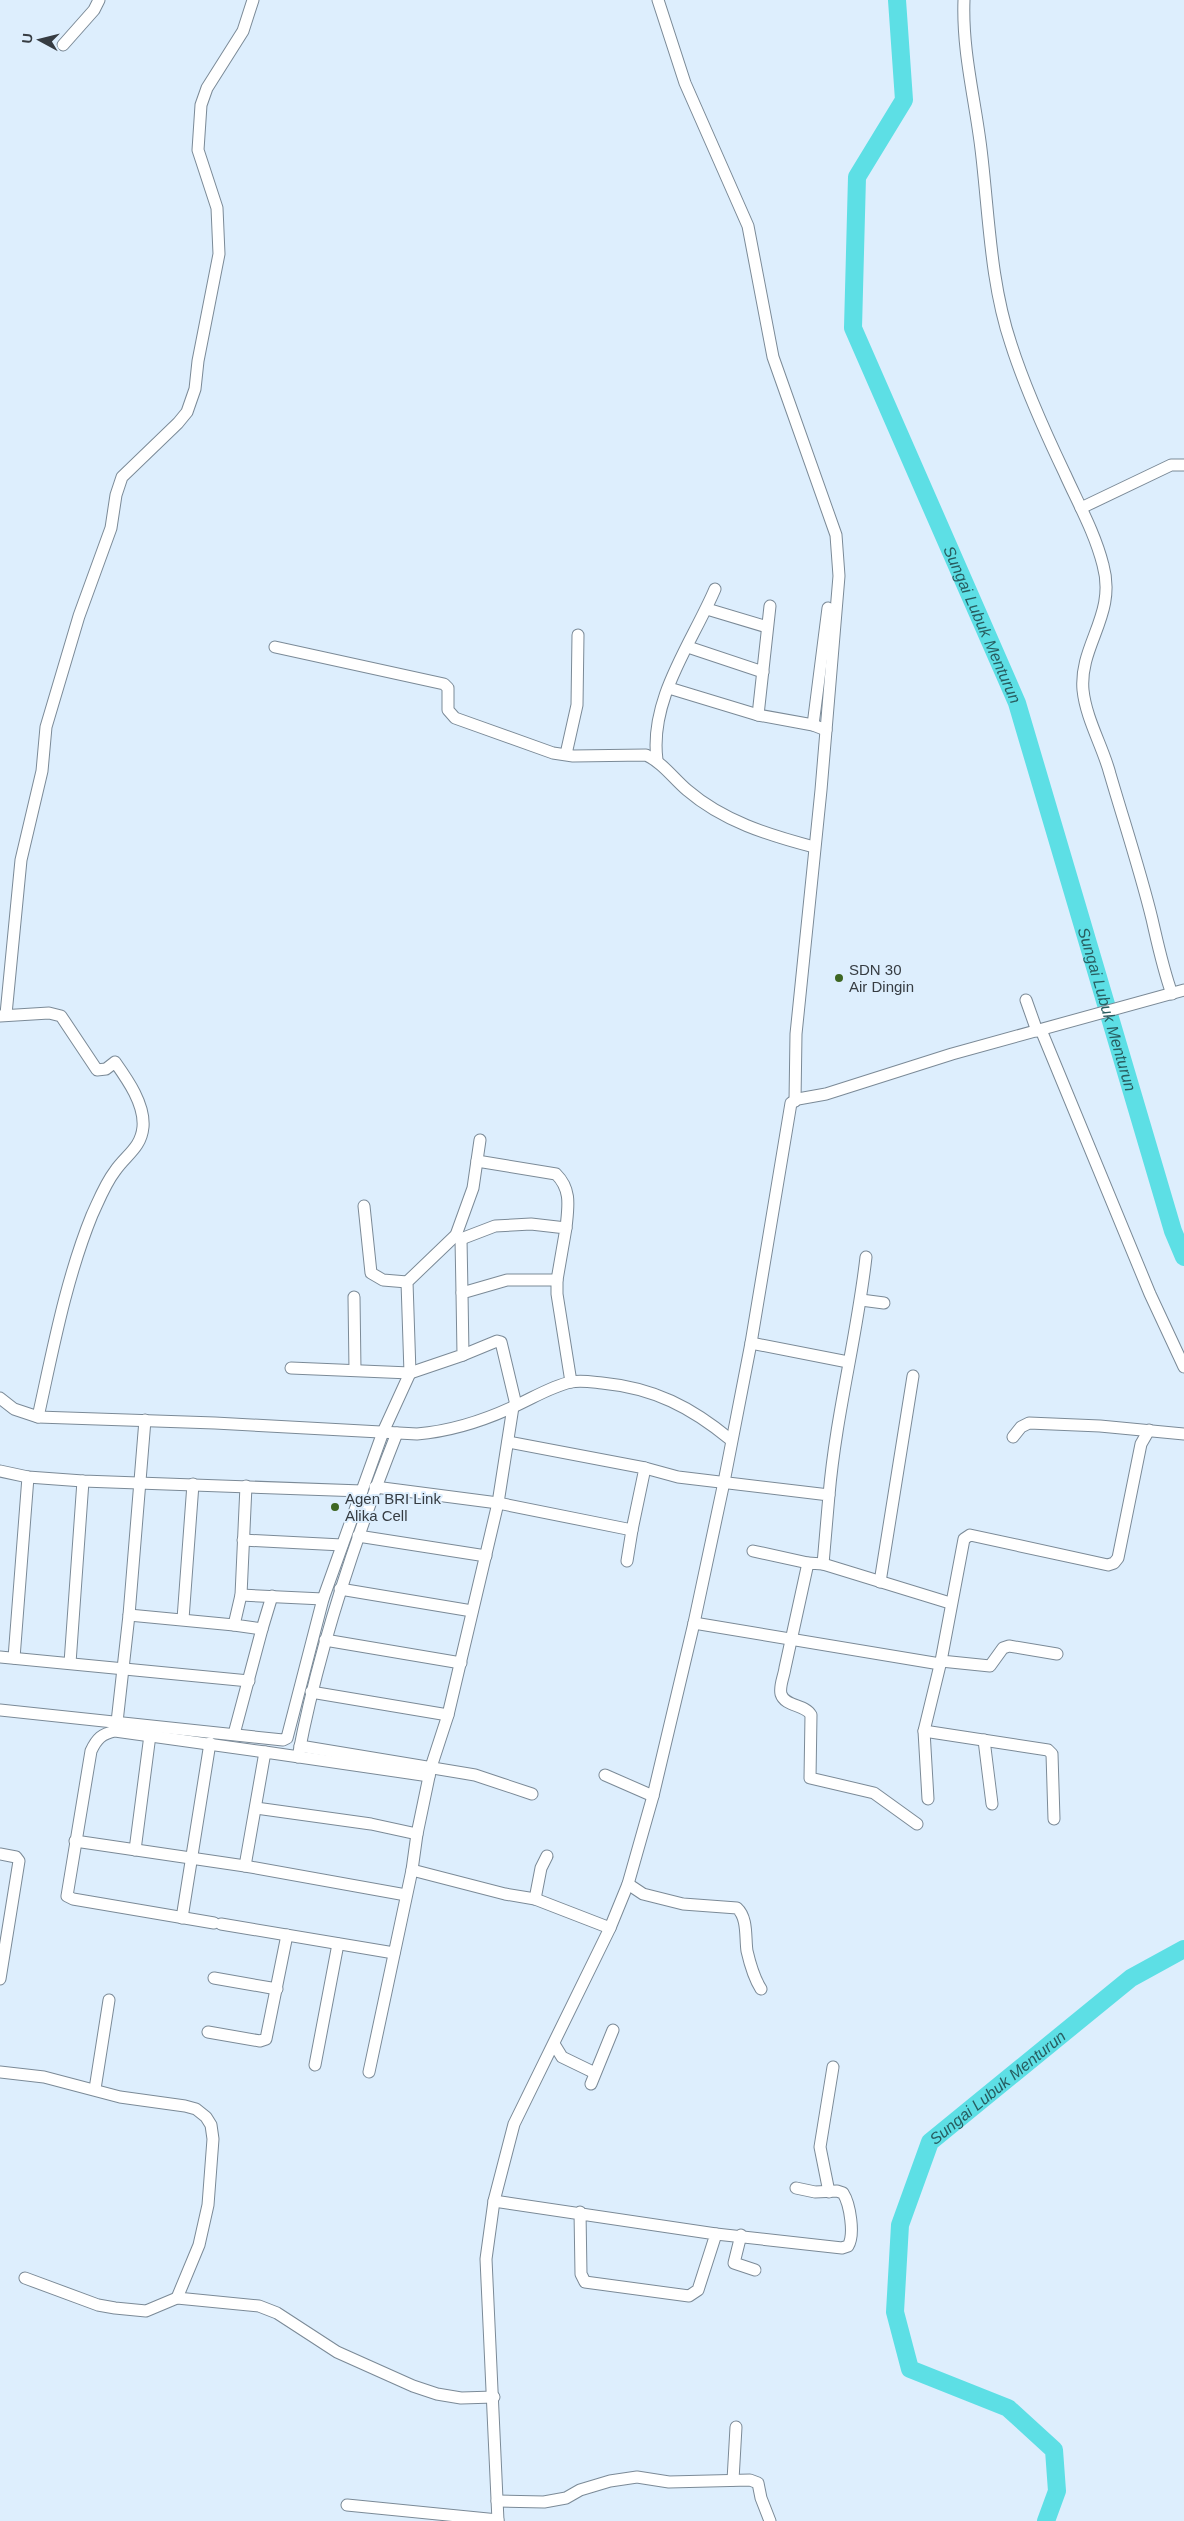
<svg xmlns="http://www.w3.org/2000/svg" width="1184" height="2521" font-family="Arial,sans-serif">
<rect width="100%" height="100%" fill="#ddeefd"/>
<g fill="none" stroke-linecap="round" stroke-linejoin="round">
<g stroke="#5ddfe5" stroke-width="18">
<path id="s1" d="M897,0L904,100L857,177L853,328L1017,703L1173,1231L1184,1257"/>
<path id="s2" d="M1046,2521L1057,2491L1054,2450L1008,2408L910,2369L895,2312L900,2225L930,2142L1131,1978L1184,1949"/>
</g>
<g stroke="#7b8a97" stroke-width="13">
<g id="minor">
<path d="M658,0L685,83L748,226L773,357L836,535L839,576L821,790L796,1034L795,1101"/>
<path d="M964,0C962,51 975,99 981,149C989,214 990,282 1011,344C1025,388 1045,432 1065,474C1078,503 1095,533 1103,565C1117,615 1079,645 1083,690C1086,719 1103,747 1110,774C1124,822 1140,870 1152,919C1158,945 1163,969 1172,994"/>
<path d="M63,45L94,10L99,0"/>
<path d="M1081,508L1171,465H1184"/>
<path d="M707,609L767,627"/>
<path d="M275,647L444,684L448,688V710L455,718L553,753L573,756L646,755C663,763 673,778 687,790C723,821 768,835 814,847"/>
<path d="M688,647L763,672"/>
<path d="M669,688L758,715L813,725L826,730"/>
<path d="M758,715L770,606"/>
<path d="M813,725L828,608"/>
<path d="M566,754L577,705L578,635"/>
<path d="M657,760C649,699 692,643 715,589"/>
<path d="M1026,1000L1037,1031"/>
<path d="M6,1014L21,860L42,771L46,727L79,616L111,528L116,495L122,477L178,423L187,412L195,389L198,361L219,254L217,208L198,150L201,105L207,88L243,31L253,0"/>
<path d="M0,1016L49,1013L61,1016L97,1070L106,1069L115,1062C127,1079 145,1104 143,1127C141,1148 126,1155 115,1171C105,1184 99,1200 92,1215C66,1279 53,1349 38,1417"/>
<path d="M1041,1030L1150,1294L1184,1367"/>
<path d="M477,1161L556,1174C572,1190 568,1207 566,1228"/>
<path d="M364,1206L371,1273L383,1280L407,1282"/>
<path d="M456,1235L461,1239L462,1293"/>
<path d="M461,1239L495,1226L531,1224L566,1228L557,1280"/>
<path d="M354,1297L355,1370"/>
<path d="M861,1300L884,1303"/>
<path d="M751,1343L848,1362"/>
<path d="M463,1355L497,1341L501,1342L516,1405"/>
<path d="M291,1368L410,1373L463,1355L462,1293L507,1280H557V1294L571,1382"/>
<path d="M0,1398L14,1409L38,1417L215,1423L417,1434C452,1431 483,1421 515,1406C533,1398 552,1386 571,1382C581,1380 592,1382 602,1383C654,1388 691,1407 731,1440"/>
<path d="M513,1407L498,1503L448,1715L431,1767L417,1834L412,1870L505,1894L535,1899L610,1928"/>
<path d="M1013,1437L1021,1427L1029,1423L1100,1426L1184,1434"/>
<path d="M645,1468L678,1477L829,1495L823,1564L808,1563C800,1598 793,1633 785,1668C784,1676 779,1686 781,1694C785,1707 805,1704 811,1715L810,1778L874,1793L917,1824"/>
<path d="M0,1471L28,1477L83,1481L362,1491"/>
<path d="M375,1487L498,1503L632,1530L645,1468L508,1442"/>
<path d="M829,1495C836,1414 857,1337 866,1257"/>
<path d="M358,1536L486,1556"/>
<path d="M243,1540L342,1545"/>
<path d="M753,1551L808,1563"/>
<path d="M627,1561L632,1530"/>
<path d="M823,1564L950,1603"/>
<path d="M880,1582L913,1376"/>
<path d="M340,1589L472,1611"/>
<path d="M241,1595L323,1599"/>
<path d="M129,1615L234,1625"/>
<path d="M183,1619L193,1484"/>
<path d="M694,1623L940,1664"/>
<path d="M262,1629L272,1596"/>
<path d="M325,1640L461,1663"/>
<path d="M1057,1654L1009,1646L1003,1648L990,1666L941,1661L964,1539L970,1535L1108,1565L1114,1563L1118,1558L1141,1444L1149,1430"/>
<path d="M0,1657L249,1681"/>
<path d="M14,1658L28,1477"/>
<path d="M70,1663L83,1481"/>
<path d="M311,1692L448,1715"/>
<path d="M0,1710L283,1740L287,1738L323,1599L383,1432L410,1373L407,1282L456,1235L473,1188L480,1140"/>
<path d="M117,1722L129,1615L145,1420"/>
<path d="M924,1731L1048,1750L1052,1754L1054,1819"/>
<path d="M234,1734L262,1629L234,1625L241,1595L246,1486"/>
<path d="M984,1740L992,1804"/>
<path d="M300,1746L475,1775L532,1794"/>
<path d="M298,1757C319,1646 355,1539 397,1433"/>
<path d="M605,1775L653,1796"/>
<path d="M928,1799L924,1731L941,1661"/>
<path d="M256,1808L371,1824L417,1834"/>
<path d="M75,1841L245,1866L406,1895"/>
<path d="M135,1850L150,1735"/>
<path d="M0,1854L16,1857L19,1861L0,1979"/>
<path d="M245,1866L265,1752L429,1776"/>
<path d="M628,1884L643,1894L683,1904L737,1908C748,1918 745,1938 747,1951C750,1964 754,1978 761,1989"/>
<path d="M535,1899L541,1868L547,1856"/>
<path d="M182,1918L210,1743"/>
<path d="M214,1923L73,1899L67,1896L91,1751C97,1738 102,1734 115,1731L265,1752"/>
<path d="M221,1924L394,1953"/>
<path d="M214,1978L277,1989"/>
<path d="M208,2032L260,2041L266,2039L287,1935"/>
<path d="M554,2044L562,2057L595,2073"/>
<path d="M315,2065L338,1944"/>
<path d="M0,2072L44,2077L120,2097L185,2106L196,2109L206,2117L211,2125L213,2139L208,2205L199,2245L177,2298"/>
<path d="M369,2072L412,1870"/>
<path d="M591,2084L613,2030"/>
<path d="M95,2089L109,2000"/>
<path d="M829,2192L820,2147L833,2067"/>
<path d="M494,2201L716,2234L698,2290L689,2296L585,2282L581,2274L580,2212"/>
<path d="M716,2234L842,2248L848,2246C855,2235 850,2204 843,2193L837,2191L815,2192L796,2188"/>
<path d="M741,2235L734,2263L755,2270"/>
<path d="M25,2278L98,2305L115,2308L146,2311L177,2298L259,2306L277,2313L337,2352L413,2386L437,2394L461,2398L494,2397"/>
<path d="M733,2480L736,2427"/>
<path d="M497,2501L544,2502L566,2498L580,2490L610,2481L637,2477L669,2482L750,2480L758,2483L761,2498L770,2521"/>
<path d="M347,2505L498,2520"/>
<path d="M498,2521L486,2259L494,2201L514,2124L610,1928L628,1884L653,1796L694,1623L724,1482L751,1343L791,1103L798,1099L826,1094L952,1054L1184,990"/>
</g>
</g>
<use href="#minor" stroke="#fff" stroke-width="11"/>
</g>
<g fill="#3d6622" stroke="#ddeefd" stroke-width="2">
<circle cx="839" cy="978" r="5"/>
<circle cx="335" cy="1507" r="5"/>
</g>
<g text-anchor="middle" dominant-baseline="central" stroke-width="4" stroke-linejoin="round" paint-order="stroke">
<g font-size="15" fill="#363c42" stroke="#ddeefd" text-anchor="start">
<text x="849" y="969">SDN 30<tspan x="849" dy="17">Air Dingin</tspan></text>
<text x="345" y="1498">Agen BRI Link<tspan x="345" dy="17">Alika Cell</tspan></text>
</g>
<g font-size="16" font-style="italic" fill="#285e61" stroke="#ddeefd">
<text stroke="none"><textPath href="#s1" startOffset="665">Sungai Lubuk Menturun</textPath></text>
<text stroke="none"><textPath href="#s1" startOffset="1070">Sungai Lubuk Menturun</textPath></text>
<text stroke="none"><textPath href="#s2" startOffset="562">Sungai Lubuk Menturun</textPath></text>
</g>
</g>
<g transform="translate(40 40) rotate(277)" stroke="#ddeefd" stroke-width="4" paint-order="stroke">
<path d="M0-4L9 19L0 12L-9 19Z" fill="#363c42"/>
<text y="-8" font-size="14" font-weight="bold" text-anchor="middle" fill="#363c42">U</text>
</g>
</svg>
